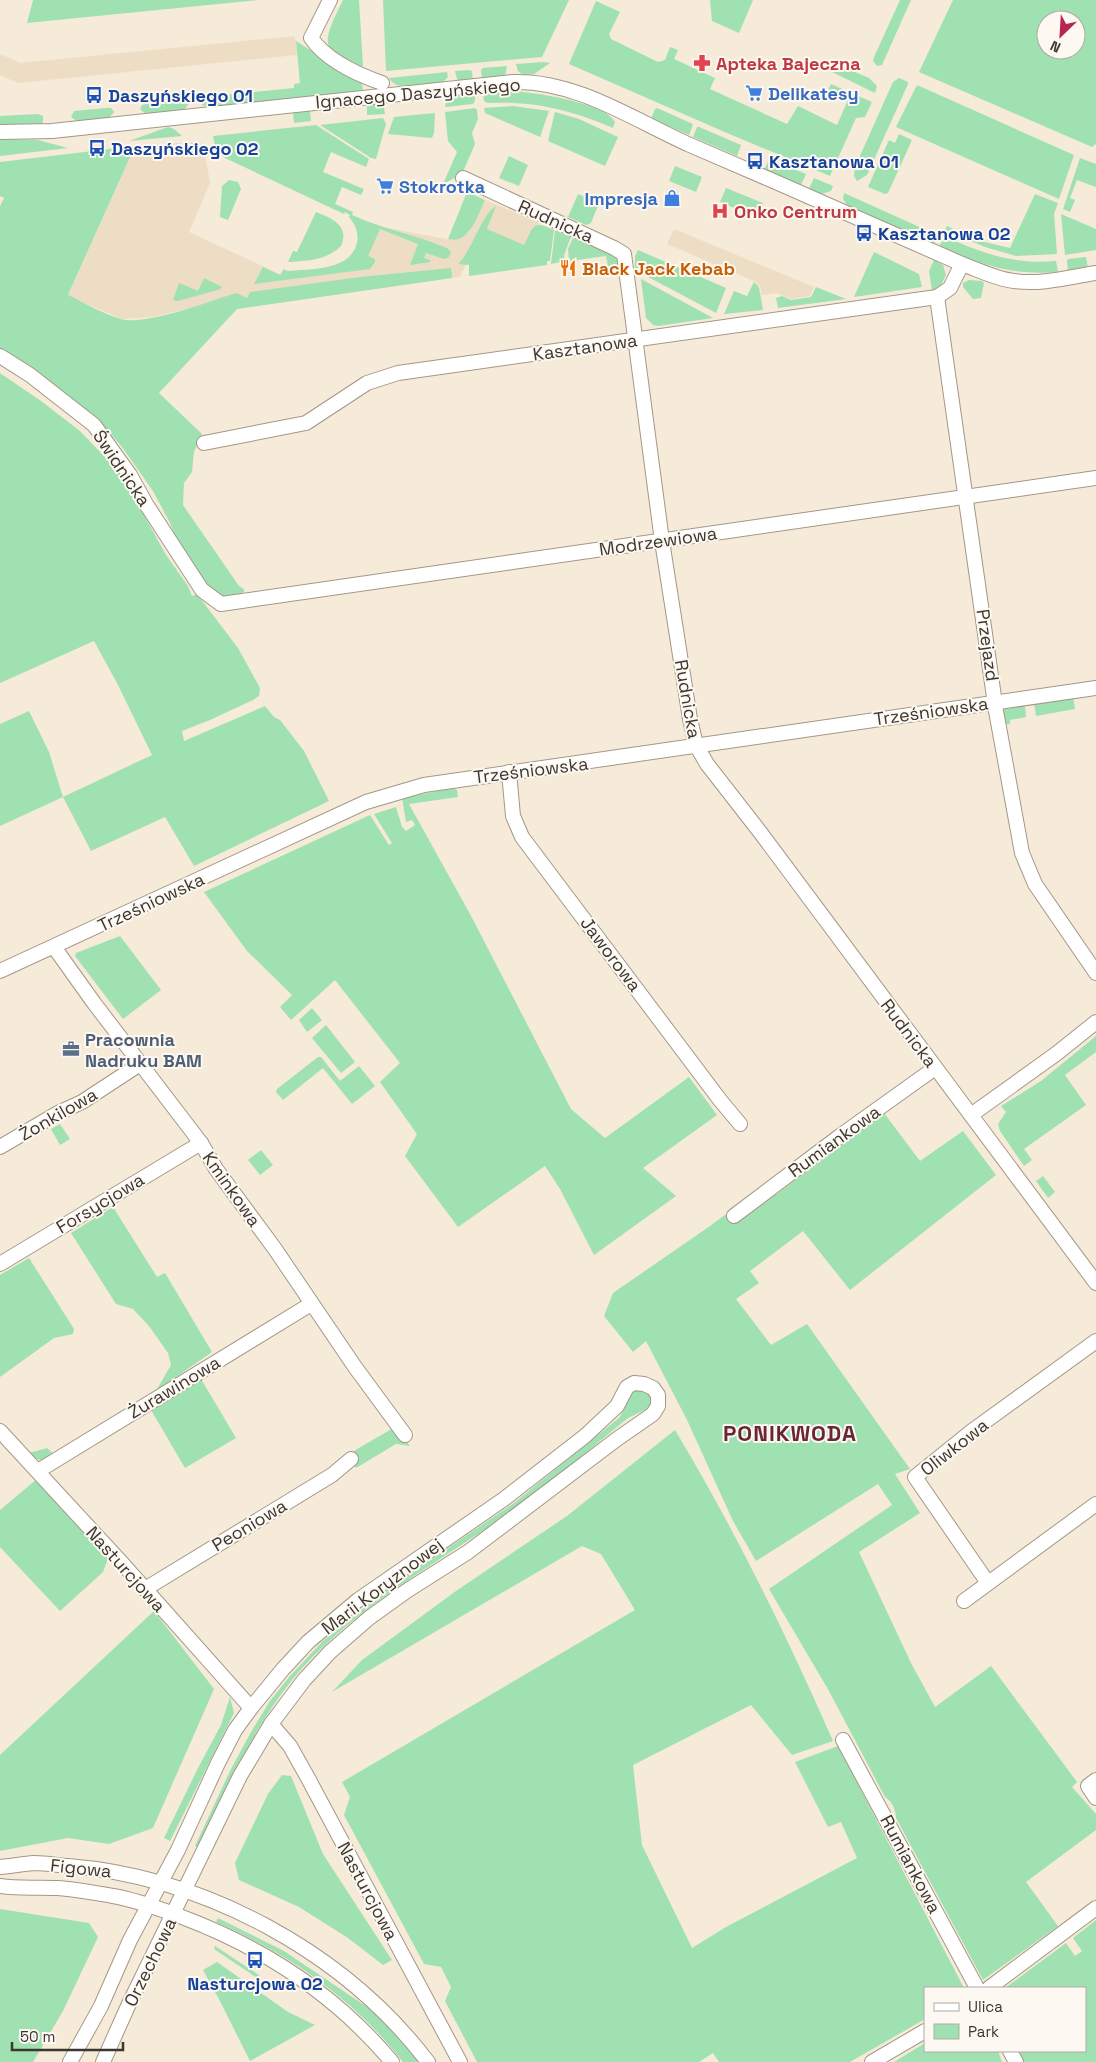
<svg xmlns="http://www.w3.org/2000/svg" width="1096" height="2062" font-family="'Space Grotesk',sans-serif">
<rect width="100%" height="100%" fill="#f6ead8"/>
<g fill="#edddc5">
<path d="M295,36L297,55L18,83L0,75V54L20,63Z"/>
<path d="M196,142L201,143L206,160L210,183L189,232L286,277L358,267L377,226L452,240L469,232L485,200L540,223L530,246L472,251L460,277L452,278L237,309L236,311L207,304L152,317L122,319L68,296L135,146Z"/>
<path d="M674,229L814,287L810,296L791,299L777,293L762,295L760,286L754,281L667,244Z"/>
</g>
<g fill="#a0e1b2" fill-rule="evenodd">
<path d="M33,0H259L27,23Z"/>
<path d="M343,0H359L363,66L355,67C348,61 335,56 330,48C322,38 338,11 343,0Z"/>
<path d="M383,0H569L542,57L386,71Z"/>
<path d="M710,0H753L739,33L712,21Z"/>
<path d="M900,0H911L882,65L877,66L873,61L874,57Z"/>
<path d="M953,0H1096V144L1092,147L919,72ZM1046,20H1076V50H1046Z"/>
<path d="M596,1L620,12L609,34L611,39L658,62L665,60L670,47L678,50L674,59L715,78L710,89L787,124L798,106L837,125L848,100L828,90L831,84L872,102L865,117L856,118L830,176L727,133L569,64Z"/>
<path d="M296,41L362,83L363,91L208,107L202,105V99L205,97L294,88V84L300,83Z"/>
<path d="M543,62L550,63L534,74L523,75L518,71L516,64Z"/>
<path d="M838,65L869,78L877,86L875,93L826,69L828,66Z"/>
<path d="M507,66L505,76L482,79L481,70L483,68Z"/>
<path d="M469,70L472,71L473,80L459,81L457,79L455,71Z"/>
<path d="M447,72L448,77L443,82C428,84 398,94 389,78Z"/>
<path d="M899,78L908,82V84L867,175L857,181L854,176L855,167L893,82Z"/>
<path d="M917,85L1074,155L1059,199L896,127Z"/>
<path d="M510,91C532,92 604,102 615,122L613,128C568,109 535,101 487,103L484,101L483,93Z"/>
<path d="M475,95V101L473,104L445,107L446,101L451,96Z"/>
<path d="M182,100L187,102L188,105L184,110L146,114L140,109L142,105L146,104Z"/>
<path d="M379,103L384,107L385,114L367,115V106Z"/>
<path d="M513,106L549,111L540,137L485,113L484,108Z"/>
<path d="M106,108H111L114,112L109,118L78,122L71,117L74,111Z"/>
<path d="M475,108L477,110L478,119L472,133L475,144L462,174L443,184L457,152L448,141L445,112Z"/>
<path d="M657,108L693,124L689,135L651,119L655,109Z"/>
<path d="M310,111L311,121L294,123L293,113Z"/>
<path d="M555,112L579,119L618,137L605,166L548,141Z"/>
<path d="M435,113L434,133L432,138L388,134L394,117Z"/>
<path d="M38,114L43,116V122L41,125L0,126V116Z"/>
<path d="M383,118L386,124L376,159L371,158L320,125Z"/>
<path d="M316,125L369,159L366,167L331,152L323,172L364,189L361,195L342,187L335,204L353,212L352,215C383,229 416,235 447,248L451,252L449,257L444,259L426,253L424,258L430,260V262L410,265L418,244L380,229L368,256L375,259V262L370,269L254,284L263,267L280,275L284,269L287,271C309,269 352,271 357,242C359,233 355,224 349,217L350,215L345,212L344,214L225,158L216,150L213,136Z"/>
<path d="M168,127L174,129L182,136L129,141Z"/>
<path d="M697,127H699L741,145L737,156L693,137Z"/>
<path d="M899,134L912,140L888,193L885,194L868,187L889,140L895,143Z"/>
<path d="M0,139L38,140L68,148L0,156Z"/>
<path d="M135,146L68,295C85,303 103,314 121,319C146,326 210,301 236,293L247,298L250,292L360,277L451,268L452,278L237,309L159,393L202,434L194,452L192,472L184,483L183,505L239,586L244,589V592L228,599L223,598L209,589L178,544L170,523L153,491L122,447L94,415L36,373L0,349V206L4,198L0,196V162Z"/>
<path d="M509,156L528,165L519,186L499,178Z"/>
<path d="M1080,158L1096,164V187L1077,180L1070,198L1075,200L1070,212L1063,209Z"/>
<path d="M769,159L806,174L801,185L765,169Z"/>
<path d="M675,166L702,177L696,192L669,181Z"/>
<path d="M814,178L833,186L831,191L821,194L809,189Z"/>
<path d="M229,180L238,182L241,189L228,220L220,217L222,186Z"/>
<path d="M726,188L763,203L757,218L720,202Z"/>
<path d="M467,192L485,200C478,215 469,245 448,239Z"/>
<path d="M844,193L935,234L937,237L934,244L847,205L843,199Z"/>
<path d="M578,194L599,203L591,223L586,225L568,217Z"/>
<path d="M1035,194L1058,203L1054,214L1057,254L1016,256L985,247L945,230L947,226L980,241L1010,248Z"/>
<path d="M496,206L487,229L524,245C534,227 531,219 554,230L550,261H547V265L469,276V265L458,264C472,251 481,215 496,206Z"/>
<path d="M316,212C332,218 350,226 341,246C327,260 307,261 288,262L293,251L297,252Z"/>
<path d="M1061,214L1096,229V250L1065,255Z"/>
<path d="M555,230L571,237L564,255L565,261L551,264Z"/>
<path d="M945,237C983,253 1014,265 1056,261L1058,272C1012,276 980,264 939,246Z"/>
<path d="M573,238L614,256L619,261L620,266L608,267L606,256L569,261L568,249Z"/>
<path d="M638,250L726,288L716,313L635,270V256Z"/>
<path d="M874,252L919,274L922,287L854,297Z"/>
<path d="M1086,257L1088,268L1068,271L1067,261L1068,259Z"/>
<path d="M934,260L943,265L946,275L941,285L932,291L929,271Z"/>
<path d="M204,278L222,287L221,289L178,301L173,300L179,283L198,291Z"/>
<path d="M641,279L713,318L658,326L653,325L646,318Z"/>
<path d="M969,280L982,281L984,283L981,298L973,299L963,287V283Z"/>
<path d="M754,282L759,287L763,310L724,314L734,291L747,296Z"/>
<path d="M816,287L846,299L778,308L776,298L782,296L791,300L811,297Z"/>
<path d="M0,373L41,401L80,431L122,475L166,555L188,586L192,596L197,594L238,648L260,688L259,696L253,700L210,720L182,731L184,741L265,706L274,717L280,720L304,751L329,801L194,866L165,817L91,851L63,797L0,826V724L29,711L49,752L63,797L152,755L118,685L94,641L0,683Z"/>
<path d="M1073,696L1075,709L1036,716L1034,702Z"/>
<path d="M1021,704L1025,707L1026,717L1010,720V724H1004V709Z"/>
<path d="M453,788L457,790L458,797L409,804L470,914L571,1109L605,1138L689,1077L717,1115L643,1168L676,1196L594,1255L560,1189L545,1166L458,1227L405,1156L417,1134L380,1082L400,1063L335,980L291,1020L280,1007L292,995L247,951L204,892L370,815L389,845L392,843L374,814L396,807L402,827L406,831L415,825L412,820L406,822L402,798Z"/>
<path d="M120,936L161,990L123,1019L75,956L76,953Z"/>
<path d="M312,1008L322,1020L307,1032L299,1020Z"/>
<path d="M326,1025L355,1062L341,1073L312,1038Z"/>
<path d="M1096,1036V1052L1065,1075L1086,1105L1024,1149L1032,1160L1024,1166L1000,1131L998,1124L1006,1112L1001,1106L1041,1081Z"/>
<path d="M318,1057H321L340,1081L359,1066L375,1086L352,1104L323,1068L283,1100L276,1092L277,1089Z"/>
<path d="M884,1113L920,1161L963,1131L996,1175L850,1290L803,1231L750,1271L759,1283L736,1299L771,1345L807,1324L910,1469L895,1474L920,1513L859,1552L911,1663L935,1707L991,1666L1077,1782L1072,1787L1096,1814V1830L1026,1882L1058,1926L983,1980L896,1818C896,1810 892,1801 885,1797L829,1691L769,1589L892,1505L878,1484L756,1561L733,1521L687,1420L646,1341L633,1352L604,1316L613,1293L710,1226L768,1183L777,1194Z"/>
<path d="M60,1124L70,1139L60,1145L51,1129Z"/>
<path d="M261,1150L273,1165L260,1175L248,1160Z"/>
<path d="M1043,1176L1055,1192L1048,1198L1036,1181Z"/>
<path d="M113,1207L157,1277L165,1273L212,1352L156,1391L171,1365L168,1353L149,1326L133,1309L116,1304L71,1233Z"/>
<path d="M29,1258L74,1329L73,1334L54,1338L0,1377V1275Z"/>
<path d="M201,1379L236,1438L185,1468L151,1410Z"/>
<path d="M642,1390L649,1393L652,1397L649,1408L628,1418C586,1452 545,1488 500,1519C428,1569 349,1611 292,1680C251,1731 227,1790 199,1848L195,1846L230,1771L251,1732L270,1701L290,1676L323,1641L385,1591L514,1503L620,1417L631,1395L635,1391Z"/>
<path d="M395,1427L410,1446L396,1444L356,1468L347,1455Z"/>
<path d="M675,1430C735,1530 786,1634 833,1741L792,1755L751,1705L633,1765L642,1845L692,1948L726,1927L857,1858L841,1822L828,1827L795,1762L838,1746L964,1988H925V2019L850,2062H719L713,2053L699,2062H477L445,2001L451,1987L441,1967L424,1964L344,1815L350,1797L342,1782L635,1610L601,1554L582,1546L332,1692L362,1660L456,1591L567,1516Z"/>
<path d="M47,1448L55,1455L43,1461L37,1459L29,1453Z"/>
<path d="M37,1479L109,1556L103,1572L60,1611L0,1547V1510Z"/>
<path d="M154,1611L214,1689L153,1828L109,1844L68,1838L0,1851V1755Z"/>
<path d="M230,1697L234,1713L170,1841L164,1838L198,1768L221,1725Z"/>
<path d="M282,1775L291,1776L323,1854L392,1960L383,1965L348,1938L299,1907L239,1880L235,1863L268,1794Z"/>
<path d="M0,1909L89,1923L98,1937L63,2011L33,2062H0Z"/>
<path d="M218,1918L284,1951L376,2013L419,2062H403C354,1999 289,1954 216,1922Z"/>
<path d="M1096,1920V2062H1024L1018,2051H1085V1988H1005L1066,1943L1075,1956L1082,1951L1073,1938Z"/>
<path d="M215,1946L259,1975L257,1978L214,1949Z"/>
<path d="M217,1962L288,2012L315,2025L250,2061L221,2003L203,1970Z"/>
<path d="M925,2043V2051H998L1002,2062H894Z"/>
</g>
<g fill="none" stroke-linecap="round" stroke-linejoin="round">
<g stroke="#a39887" stroke-width="16">
<g id="minor">
<path d="M330,0L311,38C327,61 356,74 382,83"/>
<path d="M0,132L52,131L513,82C576,80 634,120 690,145C781,184 872,224 962,264C979,270 996,279 1014,281C1041,285 1070,277 1096,273"/>
<path d="M463,178L614,248L624,254L662,541L690,719L696,745L707,764L760,832L1096,1283"/>
<path d="M937,297L996,711L1022,853L1035,884L1096,973"/>
<path d="M0,356L30,375L94,425L130,475L146,504L202,590L221,604L1096,478"/>
<path d="M204,443L306,423L367,383L398,373L937,297L950,288L962,264"/>
<path d="M509,772L513,816L522,837L720,1100L740,1124"/>
<path d="M54,947L94,1003L201,1143L216,1169L275,1249L355,1367L405,1435"/>
<path d="M0,971L366,802L424,785L1096,688"/>
<path d="M971,1115L1056,1054L1096,1022"/>
<path d="M0,1147L58,1113L82,1102L140,1064"/>
<path d="M734,1216L840,1136L935,1068"/>
<path d="M0,1264L201,1143"/>
<path d="M0,1431L121,1562L251,1708"/>
<path d="M38,1471L311,1304"/>
<path d="M988,1583L915,1477L972,1431L1096,1341"/>
<path d="M145,1589L332,1475L351,1459"/>
<path d="M964,1601L1096,1504"/>
<path d="M271,1724L290,1746L309,1780L460,2062"/>
<path d="M843,1740L977,1988"/>
<path d="M1096,1780L1088,1786L1096,1798"/>
<path d="M0,1867C11,1866 23,1864 34,1863C45,1863 57,1865 68,1866C205,1877 344,1952 428,2062"/>
<path d="M0,1886C19,1889 38,1887 57,1888C75,1889 95,1893 113,1896C137,1900 160,1909 182,1917C264,1948 336,1995 392,2062"/>
<path d="M989,1988L1096,1908"/>
<path d="M1010,2051L1016,2062"/>
<path d="M70,2062L101,2006L130,1940L178,1850L218,1763L235,1730L251,1708L283,1669L308,1642L358,1600L504,1499L585,1436L617,1406L627,1387L634,1383L644,1384L653,1388L658,1395V1406L653,1414L617,1439L468,1552L408,1590L369,1618L330,1652L304,1680L271,1724L240,1776L128,2006L103,2062"/>
<path d="M872,2062L925,2031"/>
</g>
</g>
<use href="#minor" stroke="#fff" stroke-width="14"/>
</g>
<defs>
<g id="pharmacy-bare" transform="scale(1.35)"><path d="M-2-6h4v4h4v4h-4v4h-4v-4h-4v-4h4Z" fill="#e0444e" stroke="#fdf8f1" stroke-width="2.5" paint-order="stroke"/></g>
<g id="supermarket-bare" transform="scale(1.35)"><path d="M-6-5.5h2.5l.6 2H6L4.5 2H-2.5L-4.4-4H-6ZM-1.5 3.2a1.3 1.3 0 1 0 .1 0ZM3 3.2a1.3 1.3 0 1 0 .1 0Z" fill="#3f7fe0" stroke="#fdf8f1" stroke-width="2.5" paint-order="stroke"/></g>
<g id="bus-bare" transform="scale(1.35)"><path d="M-5-6H5V4H4V6H2V4H-2V6H-4V4H-5ZM-3.5-4V0h7V-4ZM-3.5 1.2v1.5H-2V1.2ZM2 1.2v1.5H3.5V1.2Z" fill="#1a4fb4" stroke="#fdf8f1" stroke-width="2.5" paint-order="stroke"/></g>
<g id="shop-bare" transform="scale(1.35)"><path d="M-5-2.5h2.3a2.7 3.5 0 0 1 5.4 0H5L5.5 6h-11ZM-1.5-2.5h3a1.5 2.3 0 0 0-3 0Z" fill="#3f7fe0" stroke="#fdf8f1" stroke-width="2.5" paint-order="stroke"/></g>
<g id="hospital-bare" transform="scale(1.35)"><path d="M-5-5h3v3.5h4V-5h3V5h-3V1.5h-4V5h-3Z" fill="#e0444e" stroke="#fdf8f1" stroke-width="2.5" paint-order="stroke"/></g>
<g id="restaurant-bare" transform="scale(1.35)"><path d="M-5-6h1v4h1v-4h1v4h1v-4h1v5L-1.5 .5V6h-2V.5L-5-1ZM5-6V6H3V1.5H1.5Q1.5-4 5-6Z" fill="#e8710a" stroke="#fdf8f1" stroke-width="2.5" paint-order="stroke"/></g>
<g id="office-bare" transform="scale(1.35)"><path d="M-6-3h4V-5.5h4V-3h4V5H-6ZM-1-4.5V-3h2v-1.5ZM-6 0V1H6V0Z" fill="#5c6f8a" stroke="#fdf8f1" stroke-width="2.5" paint-order="stroke"/></g>
</defs>
<g fill-rule="evenodd">
<use href="#pharmacy-bare" x="702" y="63"/>
<use href="#supermarket-bare" x="754" y="93"/>
<use href="#bus-bare" x="94" y="95"/>
<use href="#bus-bare" x="97" y="148"/>
<use href="#bus-bare" x="755" y="161"/>
<use href="#supermarket-bare" x="385" y="186"/>
<use href="#shop-bare" x="672" y="198"/>
<use href="#hospital-bare" x="720" y="211"/>
<use href="#bus-bare" x="864" y="233"/>
<use href="#restaurant-bare" x="568" y="268"/>
<use href="#office-bare" x="71" y="1049"/>
<use href="#bus-bare" x="255" y="1960"/>
</g>
<g text-anchor="middle" dominant-baseline="central" stroke-width="4" stroke-linejoin="round" paint-order="stroke">
<g font-size="18" font-weight="bold" fill="#be3a42" stroke="#fdf8f1" text-anchor="start">
<text x="716" y="63">Apteka Bajeczna</text>
<text x="734" y="211">Onko Centrum</text>
</g>
<g font-size="18" fill="#3b3730" stroke="#fdf8f1">
<text transform="translate(418 93) rotate(-5)">Ignacego Daszyńskiego</text>
<text transform="translate(556 221) rotate(24)">Rudnicka</text>
<text transform="translate(585 347) rotate(-8)">Kasztanowa</text>
<text transform="translate(122 468) rotate(56)">Świdnicka</text>
<text transform="translate(658 541) rotate(-8)">Modrzewiowa</text>
<text transform="translate(988 645) rotate(82)">Przejazd</text>
<text transform="translate(688 699) rotate(80)">Rudnicka</text>
<text transform="translate(931 711) rotate(-8)">Trześniowska</text>
<text transform="translate(531 770) rotate(-7)">Trześniowska</text>
<text transform="translate(151 902) rotate(-25)">Trześniowska</text>
<text transform="translate(611 954) rotate(53)">Jaworowa</text>
<text transform="translate(909 1033) rotate(53)">Rudnicka</text>
<text transform="translate(58 1114) rotate(-30)">Żonkilowa</text>
<text transform="translate(834 1141) rotate(-36)">Rumiankowa</text>
<text transform="translate(232 1189) rotate(55)">Kminkowa</text>
<text transform="translate(100 1203) rotate(-31)">Forsycjowa</text>
<text transform="translate(174 1387) rotate(-31)">Żurawinowa</text>
<text transform="translate(954 1447) rotate(-38)">Oliwkowa</text>
<text transform="translate(249 1525) rotate(-31)">Peoniowa</text>
<text transform="translate(126 1569) rotate(48)">Nasturcjowa</text>
<text transform="translate(382 1586) rotate(-37)">Marii Koryznowej</text>
<text transform="translate(911 1864) rotate(62)">Rumiankowa</text>
<text transform="translate(81 1868) rotate(6)">Figowa</text>
<text transform="translate(368 1891) rotate(62)">Nasturcjowa</text>
<text transform="translate(150 1962) rotate(-64)">Orzechowa</text>
</g>
<g font-size="18" font-weight="bold" fill="#366cbe" stroke="#fdf8f1" text-anchor="start">
<text x="768" y="93">Delikatesy</text>
<text x="399" y="186">Stokrotka</text>
<text x="658" y="198" text-anchor="end">Impresja</text>
</g>
<g font-size="18" font-weight="bold" fill="#164399" stroke="#fdf8f1" text-anchor="start">
<text x="108" y="95">Daszyńskiego 01</text>
<text x="111" y="148">Daszyńskiego 02</text>
<text x="769" y="161">Kasztanowa 01</text>
<text x="878" y="233">Kasztanowa 02</text>
<text x="255" y="1983" text-anchor="middle">Nasturcjowa 02</text>
</g>
<g font-size="18" font-weight="bold" fill="#c56008" stroke="#fdf8f1" text-anchor="start">
<text x="582" y="268">Black Jack Kebab</text>
</g>
<g font-size="18" font-weight="bold" fill="#4e5e75" stroke="#fdf8f1" text-anchor="start">
<text x="85" y="1039">Pracownia<tspan x="85" dy="21">Nadruku BAM</tspan></text>
</g>
<g font-size="22" font-weight="bold" letter-spacing="1" fill="#6b2635" stroke="#fdf8f1">
<text x="790" y="1433">PONIKWODA</text>
</g>
</g>
<rect x="924" y="1987" width="162" height="65" fill="#fdf8f1" stroke="#afaba4"/>
<rect x="934" y="2003" width="25" height="8" fill="#ffffff" stroke="#afaba4"/>
<text x="968" y="2012" font-size="15" fill="#3b3730">Ulica</text>
<rect x="934" y="2024" width="25" height="15" fill="#a0e1b2" stroke="#afaba4"/>
<text x="968" y="2037" font-size="15" fill="#3b3730">Park</text>
<g transform="translate(1061 35) rotate(205)"><circle r="24" fill="#fdf8f1" stroke="#afaba4"/>
<path d="M0-4L9 19L0 12L-9 19Z" fill="#b72650"/>
<text y="-8" font-size="14" font-weight="bold" text-anchor="middle" fill="#3b3730">N</text>
</g>
<path d="M12 2042v8h111v-8" fill="none" stroke="#3b3730" stroke-width="2.5"/>
<text x="20" y="2042" font-size="15" fill="#3b3730" stroke="#fdf8f1" stroke-width="4" paint-order="stroke">50 m</text>
</svg>
